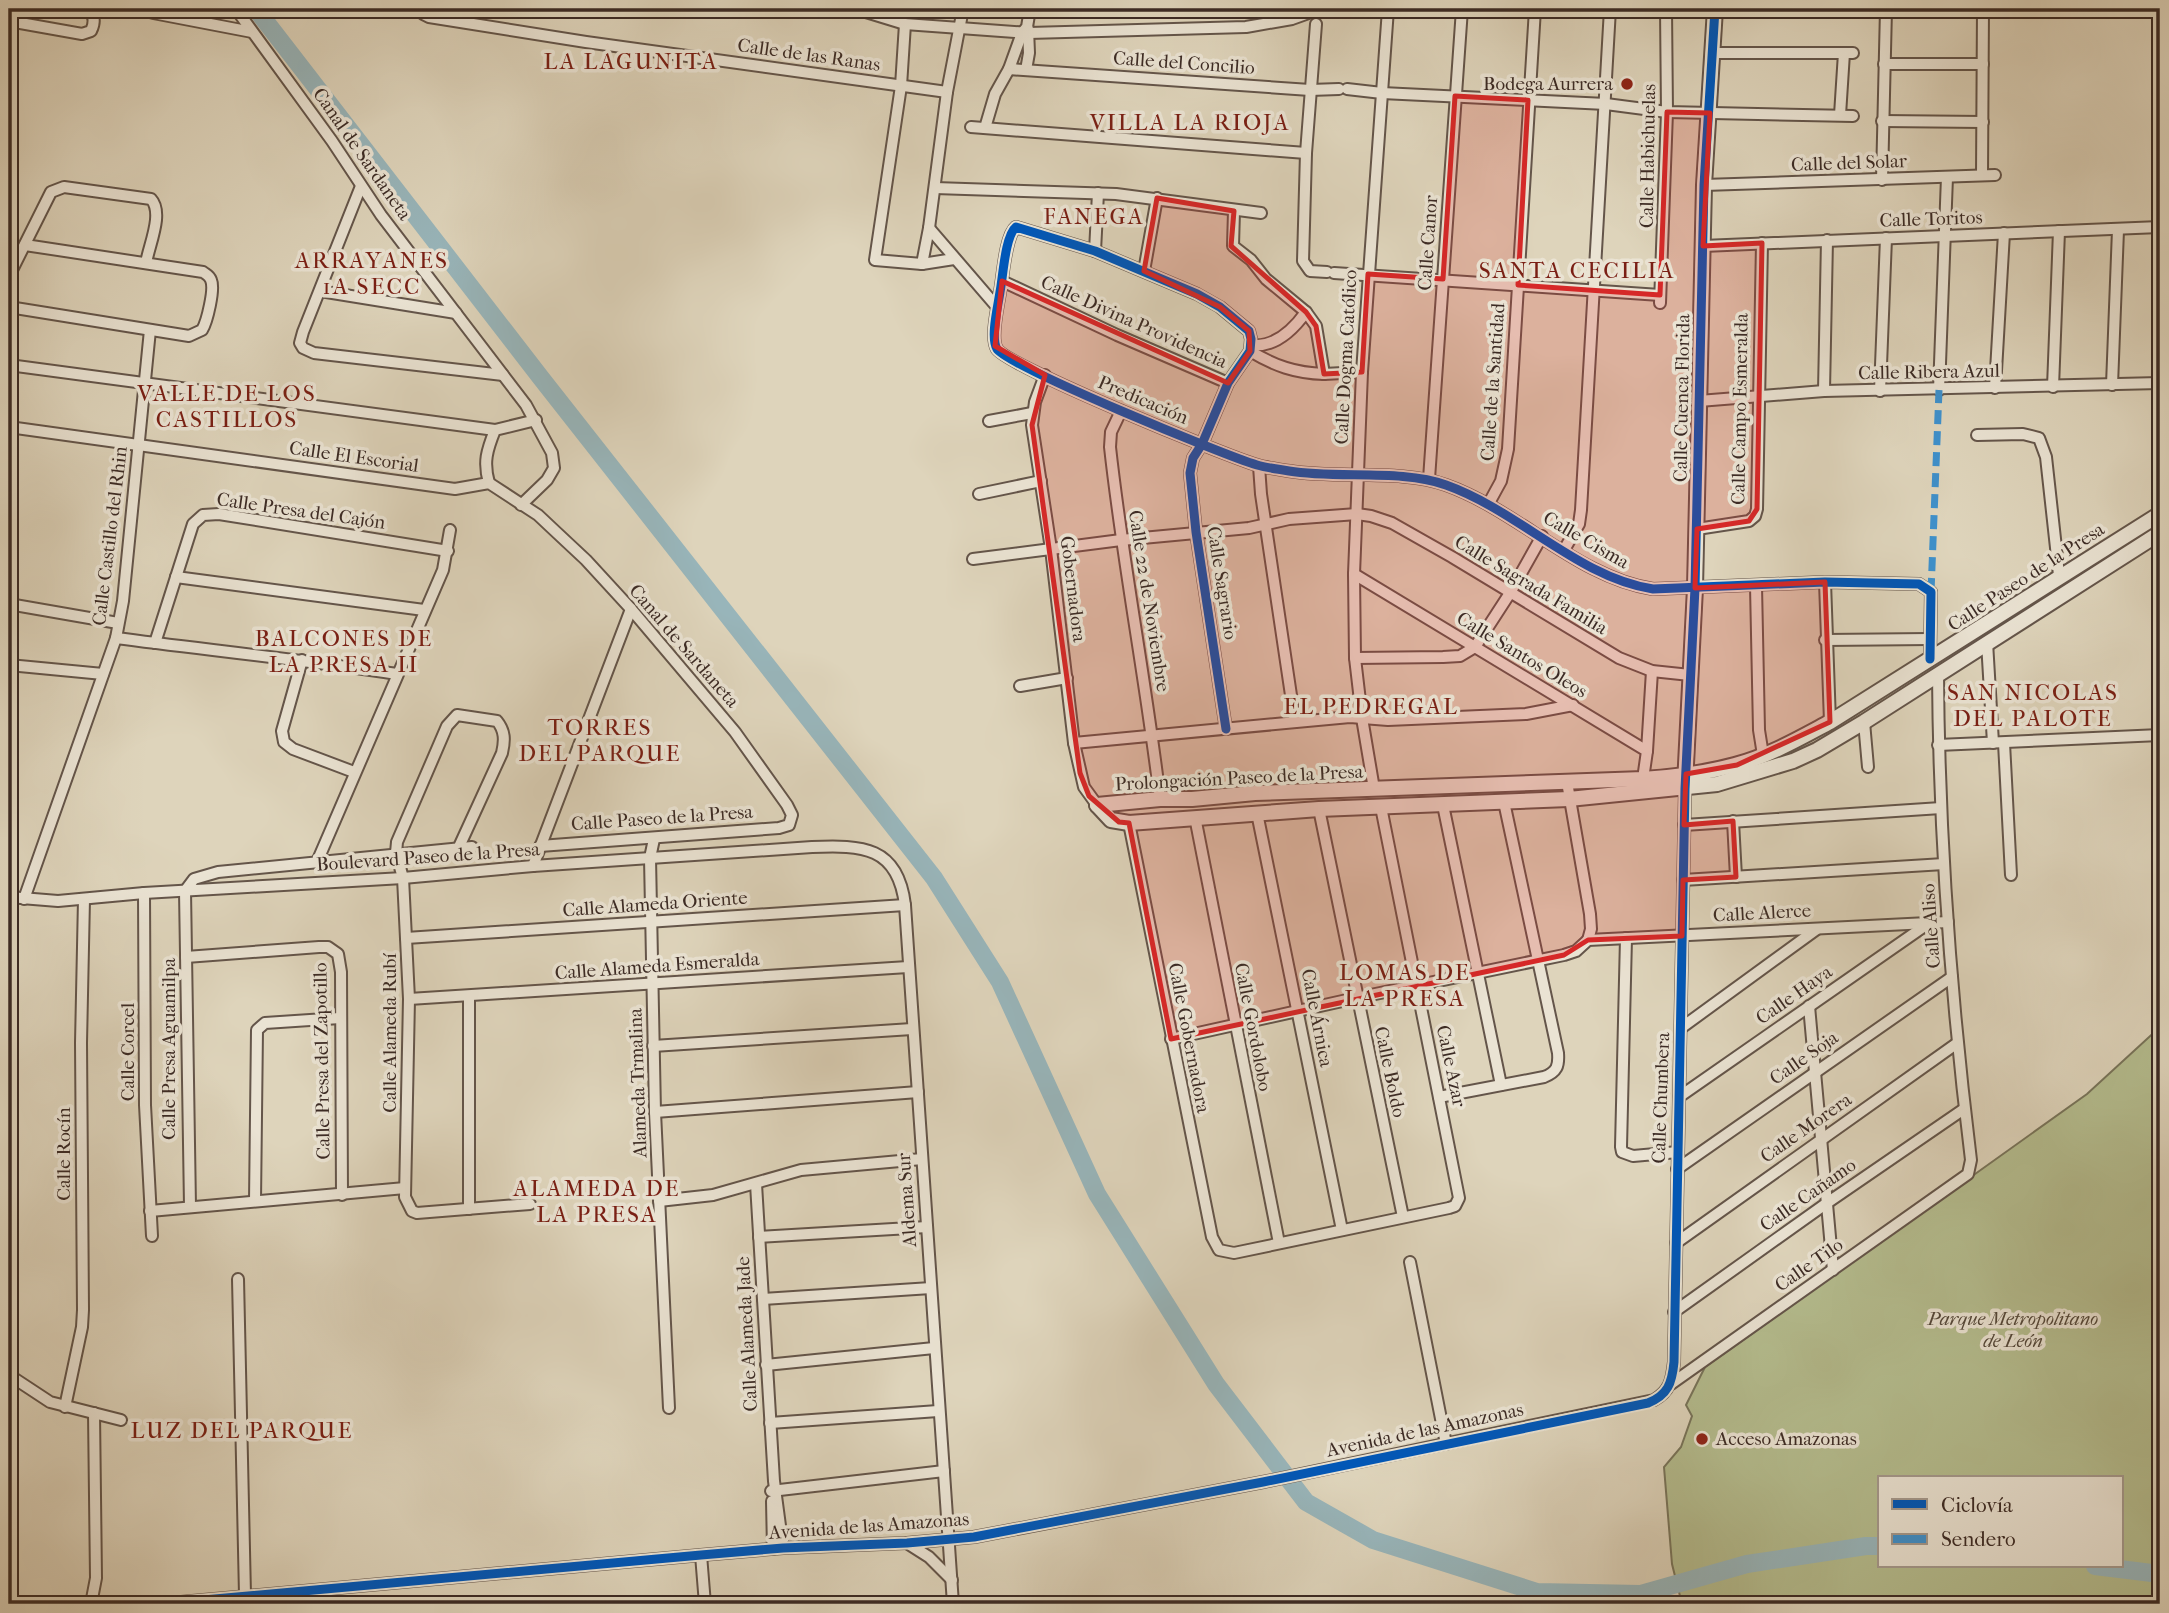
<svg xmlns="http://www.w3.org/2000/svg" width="2169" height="1613" font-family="'IM FELL French Canon',serif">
<rect width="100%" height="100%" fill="#ded4bb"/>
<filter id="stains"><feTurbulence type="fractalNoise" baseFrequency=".00286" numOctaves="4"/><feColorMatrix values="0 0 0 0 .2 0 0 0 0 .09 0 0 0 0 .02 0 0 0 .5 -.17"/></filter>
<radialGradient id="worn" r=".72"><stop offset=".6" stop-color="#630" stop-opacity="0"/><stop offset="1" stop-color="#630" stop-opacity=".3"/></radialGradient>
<path fill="#b4bc8e" stroke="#78745a" stroke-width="2" fill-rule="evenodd" d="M2160,1027V1604H1682L1672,1564L1664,1467L1681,1447L1692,1416L1686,1405L1705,1367L2087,1094ZM1880,1478H2122V1566H1880Z"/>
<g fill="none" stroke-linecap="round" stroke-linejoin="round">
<g stroke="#98b5ba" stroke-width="18">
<path d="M256,9L541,378L934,878L1000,982L1097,1194L1216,1384L1306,1502L1373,1540L1537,1592L1641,1594L1747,1564L1866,1546H1880"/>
<path d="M2095,1566L2160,1574"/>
</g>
<g stroke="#64554a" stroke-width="14">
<g id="minor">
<path d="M236,9L332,141L381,215L526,405L552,453L554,468L547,480L521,505"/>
<path d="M420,9L423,14L429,17L586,42L947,92"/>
<path d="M856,9L905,24L1029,33L1246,27L1292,19L1320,9"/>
<path d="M153,13L252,32"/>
<path d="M9,21L82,34L91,31C95,23 95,16 89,9"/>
<path d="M905,24L901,86L875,260L922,264L954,259"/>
<path d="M1316,24L1306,153L1303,261L1310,271L1327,272"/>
<path d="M1713,53H1853"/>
<path d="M1884,64H1983"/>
<path d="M1009,69L1310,90L1339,89"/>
<path d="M1026,70L1029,53L1028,29"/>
<path d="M1347,89L1382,93L1606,104L1667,112L1853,116"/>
<path d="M1840,115L1844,53"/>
<path d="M1882,121L1983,122"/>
<path d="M971,127L1306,153"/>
<path d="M985,128L995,94L1009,69L1022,33L1027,27L1030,9"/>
<path d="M1982,175L1983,9"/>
<path d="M1882,180L1886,9"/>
<path d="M1704,185L1995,175"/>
<path d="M361,186L303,332L300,343L303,348L314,353L503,375"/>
<path d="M935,188L1116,194L1261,213"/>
<path d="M1234,211L1233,246L1251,260L1266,279L1306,312L1316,326L1324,374L1362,372"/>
<path d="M929,228L997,307"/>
<path d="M1703,246L2160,227"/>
<path d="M1095,251L1098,193"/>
<path d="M922,264L929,228L947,92L963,9"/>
<path d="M1144,271L1157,198"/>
<path d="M1334,273L1660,295"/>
<path d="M9,276L51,192L64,187L151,199C164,213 149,245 146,263"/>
<path d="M1002,281L1117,335L1228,383"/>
<path d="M320,291L456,313"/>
<path d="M1660,303L1667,112L1666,9"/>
<path d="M9,307L189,336L202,330C207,322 215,289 211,280C209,275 207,275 203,272L25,245"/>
<path d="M1251,345C1275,348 1293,330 1306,312"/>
<path d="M1250,351C1275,366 1295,373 1324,374"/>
<path d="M9,365L495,430"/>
<path d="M1045,375L1035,402L1032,425L1051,549L1074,743L1084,787L1097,805"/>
<path d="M2112,385L2118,230"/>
<path d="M2053,387L2059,231"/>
<path d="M1995,388L2004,233"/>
<path d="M1939,390L1947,177"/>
<path d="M1824,391L1827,240"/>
<path d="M1880,391L1886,238"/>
<path d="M1699,401L1824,391L2160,383"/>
<path d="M1121,411L1111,432L1110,447C1123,565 1146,681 1160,799"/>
<path d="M989,421L1032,413"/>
<path d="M9,427L455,489L489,483L538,515L555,531L586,560L631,609L735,732L787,805L792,815L789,825L779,828L540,846"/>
<path d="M1977,435L2023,434L2039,438L2046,457L2059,575"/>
<path d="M1259,466L1261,494L1295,722"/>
<path d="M1429,479L1462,9"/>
<path d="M489,483C483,462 487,450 495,430L536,420"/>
<path d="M979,494L1041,481"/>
<path d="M1489,503L1501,481L1508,449L1535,9"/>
<path d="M1697,529L1749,521L1755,516L1757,509L1762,243"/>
<path d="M1564,550L1579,524L1581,510L1610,9"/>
<path d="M973,559L1121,540L1249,528L1289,519L1357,514L1371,516L1392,523L1452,557L1619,658L1652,671L1690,675"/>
<path d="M1354,574L1647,751L1643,779"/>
<path d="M176,577L424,610"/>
<path d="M1825,582L1830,722"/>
<path d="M1756,586L1759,730L1763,755"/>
<path d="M9,604L118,623"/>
<path d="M116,638C209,650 303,660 397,674"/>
<path d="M1825,640L1930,639"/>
<path d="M1987,642L1993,743"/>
<path d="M155,643L193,524L203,515L219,514L448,551"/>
<path d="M1355,658L1443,657L1460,656L1475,647L1510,593L1542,536"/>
<path d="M302,660L282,731L284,742L293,749L354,772"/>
<path d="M9,665L103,674"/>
<path d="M1020,686L1067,678"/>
<path d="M1864,722L1868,767"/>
<path d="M1226,729L1196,532L1190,473L1193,458L1202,444L1228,383L1250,351L1251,339L1249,331L1220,307L1197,294L1095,251L1016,227C1005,236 1003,277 1000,292C998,306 990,338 997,349C1007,366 1226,456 1257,465C1267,468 1278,469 1289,471C1337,479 1403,469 1446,485C1519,511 1579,578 1653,589L1825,582L1919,584L1931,592L1930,659"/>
<path d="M1074,743L1350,717L1388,720L1526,714L1573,705"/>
<path d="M2004,743L2011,875"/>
<path d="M1938,745L2160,735"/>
<path d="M1647,751L1652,671"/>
<path d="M1567,782L1590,914L1591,929L1588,940"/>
<path d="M1374,789L1362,718L1355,658L1354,574L1362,372L1388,9"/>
<path d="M1443,805L1501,1085"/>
<path d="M1319,809L1403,1217"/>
<path d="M1257,813L1342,1230"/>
<path d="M1195,817L1279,1243"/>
<path d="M1733,821L1736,877"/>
<path d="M1129,823L1212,1237L1219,1250L1234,1253L1449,1208L1455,1206L1459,1198L1381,807"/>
<path d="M1684,825L1941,808"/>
<path d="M654,839L650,858L655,1112L669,1408"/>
<path d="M458,849L502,753C505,740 505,731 497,721L457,715L447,726L397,842L396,853L403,878L409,999L405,1197L412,1211L417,1213L530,1204"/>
<path d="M317,862L443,570L450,530"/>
<path d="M533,866L631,609"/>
<path d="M1683,880L1944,864"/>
<path d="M185,891L190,1206"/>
<path d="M185,891L194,879L218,872L472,847"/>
<path d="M144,893L145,1105L152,1236"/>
<path d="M9,897L58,901L144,893L403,878L533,866L812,847C862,845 898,846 905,905L953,1604"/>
<path d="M24,899L116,638L123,601L150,330"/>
<path d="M406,938L905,905"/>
<path d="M1626,938L1621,1147L1622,1152L1633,1156L1678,1152"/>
<path d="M186,957L319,947H328L338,954L341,972L342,1195"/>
<path d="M469,997V1209"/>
<path d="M409,999L908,967"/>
<path d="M1809,1006L1833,1270"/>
<path d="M1681,1028L1817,929"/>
<path d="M1171,1039L1356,998L1564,955L1576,951L1588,940L1948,922"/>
<path d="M653,1046L912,1029"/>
<path d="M1439,1097L1544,1077C1557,1072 1559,1066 1558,1053L1504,802"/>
<path d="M1679,1097L1929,923"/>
<path d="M655,1112L918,1092"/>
<path d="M1677,1169L1952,977"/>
<path d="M756,1184L774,1481L783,1548"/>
<path d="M255,1201L257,1030L265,1023L340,1018"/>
<path d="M659,1201L713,1195L801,1170L922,1159"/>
<path d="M150,1211L405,1188"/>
<path d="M759,1237L927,1227"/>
<path d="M1676,1243L1956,1044"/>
<path d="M1410,1262L1446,1444"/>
<path d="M238,1279L245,1595"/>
<path d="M763,1299L931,1288"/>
<path d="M1674,1312L1827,1203L1964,1109"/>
<path d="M766,1365L934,1348"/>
<path d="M9,1375L50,1402L121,1420"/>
<path d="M1671,1384L1968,1174L1971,1160C1951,999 1939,836 1938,674"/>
<path d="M65,1407L82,1327L83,1310L81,1043L84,899"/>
<path d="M770,1423L938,1411"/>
<path d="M771,1491L944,1471"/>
<path d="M772,1501L773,1549"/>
<path d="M907,1543L929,1557L952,1580"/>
<path d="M701,1555L705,1604"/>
<path d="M91,1604L96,1578L94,1413"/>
<path d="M159,1604L701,1555L783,1548L907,1543L974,1537L1263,1482L1654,1400C1670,1391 1672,1380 1674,1362L1685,789"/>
</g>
</g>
<g stroke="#64554a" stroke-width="18">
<g id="tertiary">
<path d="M1685,784L1695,588L1704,185L1715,9"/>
<path d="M1097,805L1111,820L1129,823L1319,809L1569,799L1717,784L1793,761L1817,750L1864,722L2160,533"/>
<path d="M1097,805L1160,799H1192L1255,793L1643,779C1674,777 1706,773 1735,765C1769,756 1800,738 1830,722L2160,514"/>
</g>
</g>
<use href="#minor" stroke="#eae3d3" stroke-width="10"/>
<use href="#tertiary" stroke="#eae3d3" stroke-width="14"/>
<path stroke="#3e90cb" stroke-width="7" stroke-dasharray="14 7" stroke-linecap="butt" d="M1931,592L1939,390"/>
<g stroke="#eae3d3" stroke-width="13">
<g id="cycleway">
<path d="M1226,729L1196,532L1190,473L1193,458L1202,444L1228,383L1250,351L1251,339L1249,331L1220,307L1197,294L1095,251L1016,227C1005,236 1003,277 1000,292C998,306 990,338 997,349C1007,366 1226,456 1257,465C1267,468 1278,469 1289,471C1337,479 1403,469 1446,485C1519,511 1579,578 1653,589L1825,582L1919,584L1931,592L1930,659"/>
<path d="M159,1604L701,1555L783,1548L907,1543L974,1537L1263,1482L1648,1403C1668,1395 1672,1383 1674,1362L1685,789L1695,588L1704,185L1715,9"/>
</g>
</g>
<use href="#cycleway" stroke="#0057b8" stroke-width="9"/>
</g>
<path fill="#d62828" fill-opacity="0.2" stroke="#d62828" stroke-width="5" stroke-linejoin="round" d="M1455,96L1528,100L1518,285L1660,295L1667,112L1710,113L1703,246L1762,243L1757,509L1749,521L1697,529L1695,588L1825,582L1830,722L1737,765L1686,774L1684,825L1733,821L1736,877L1683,880L1682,936L1588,940L1564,955L1171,1039L1129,823L1119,822L1089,796L1080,773L1032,425L1045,375L995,346L1002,281L1228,383L1250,351L1249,331L1220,307L1144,271L1157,198L1234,211L1231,246L1306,312L1316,326L1324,374L1362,372L1368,274L1443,279Z"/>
<g fill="#8f2418" stroke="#eae3d3" stroke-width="2.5">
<circle cx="1627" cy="84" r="7"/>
<circle cx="1702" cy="1439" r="7"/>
</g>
<g text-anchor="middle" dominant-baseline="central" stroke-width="7" stroke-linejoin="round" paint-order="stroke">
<g font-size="19" fill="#3c2b25" stroke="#eae3d3">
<text transform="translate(809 55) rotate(8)">Calle de las Ranas</text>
<text transform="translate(1184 63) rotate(4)">Calle del Concilio</text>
<text transform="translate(362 154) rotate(55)">Canal de Sardaneta</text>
<text transform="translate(1648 156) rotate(-89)">Calle Habichuelas</text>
<text transform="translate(1849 163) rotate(-2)">Calle del Solar</text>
<text transform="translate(1931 219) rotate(-2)">Calle Toritos</text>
<text transform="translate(1428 243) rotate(-86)">Calle Canor</text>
<text transform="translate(1134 322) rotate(24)">Calle Divina Providencia</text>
<text transform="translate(1346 357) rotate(-87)">Calle Dogma Católico</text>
<text transform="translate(1929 372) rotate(-1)">Calle Ribera Azul</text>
<text transform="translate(1493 382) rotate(-86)">Calle de la Santidad</text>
<text transform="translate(1682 398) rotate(-89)">Calle Cuenca Florida</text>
<text transform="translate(1143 400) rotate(23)">Predicación</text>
<text transform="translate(1740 409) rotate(-89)">Calle Campo Esmeralda</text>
<text transform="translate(354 457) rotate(8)">Calle El Escorial</text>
<text transform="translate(301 511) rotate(8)">Calle Presa del Cajón</text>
<text transform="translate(110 536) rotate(-83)">Calle Castillo del Rhin</text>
<text transform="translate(1586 540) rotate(30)">Calle Cisma</text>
<text transform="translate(2026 577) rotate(-33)">Calle Paseo de la Presa</text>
<text transform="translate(1222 583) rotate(81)">Calle Sagrario</text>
<text transform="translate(1531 585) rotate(31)">Calle Sagrada Familia</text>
<text transform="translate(1073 589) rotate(83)">Gobernadora</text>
<text transform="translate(1149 601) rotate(81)">Calle 22 de Noviembre</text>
<text transform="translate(684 646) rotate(49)">Canal de Sardaneta</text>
<text transform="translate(1522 655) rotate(31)">Calle Santos Oleos</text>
<text transform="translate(1239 778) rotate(-3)">Prolongación Paseo de la Presa</text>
<text transform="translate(662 818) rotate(-4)">Calle Paseo de la Presa</text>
<text transform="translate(428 857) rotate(-4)">Boulevard Paseo de la Presa</text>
<text transform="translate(655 904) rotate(-4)">Calle Alameda Oriente</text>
<text transform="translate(1762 913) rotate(-3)">Calle Alerce</text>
<text transform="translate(1931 926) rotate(-94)">Calle Aliso</text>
<text transform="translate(657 966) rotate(-4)">Calle Alameda Esmeralda</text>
<text transform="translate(1794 995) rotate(-35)">Calle Haya</text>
<text transform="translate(1317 1018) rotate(79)">Calle Árnica</text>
<text transform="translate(1253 1027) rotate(79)">Calle Gordolobo</text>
<text transform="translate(390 1033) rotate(-90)">Calle Alameda Rubí</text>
<text transform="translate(1189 1038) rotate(79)">Calle Gobernadora</text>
<text transform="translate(169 1049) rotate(-90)">Calle Presa Aguamilpa</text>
<text transform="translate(128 1052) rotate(-90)">Calle Corcel</text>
<text transform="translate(1804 1058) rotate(-35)">Calle Soja</text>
<text transform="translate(322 1061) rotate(-91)">Calle Presa del Zapotillo</text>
<text transform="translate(1451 1066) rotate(78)">Calle Azar</text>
<text transform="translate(1390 1072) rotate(78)">Calle Boldo</text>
<text transform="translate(638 1083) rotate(-92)">Alameda Trmalina</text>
<text transform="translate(1661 1098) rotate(-88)">Calle Chumbera</text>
<text transform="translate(1806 1128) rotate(-35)">Calle Morera</text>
<text transform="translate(64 1154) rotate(-90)">Calle Rocín</text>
<text transform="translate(1808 1195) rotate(-35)">Calle Cañamo</text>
<text transform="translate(907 1200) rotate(-94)">Aldema Sur</text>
<text transform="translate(1809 1265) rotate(-35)">Calle Tilo</text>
<text transform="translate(747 1334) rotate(-93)">Calle Alameda Jade</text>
<text transform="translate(1425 1430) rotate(-12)">Avenida de las Amazonas</text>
<text transform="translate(869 1526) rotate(-4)">Avenida de las Amazonas</text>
</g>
<g font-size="19" fill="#3c2b25" stroke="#eae3d3" text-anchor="end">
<text x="1613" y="84">Bodega Aurrera</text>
<text x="1716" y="1439" text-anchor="start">Acceso Amazonas</text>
</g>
<g font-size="19" font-style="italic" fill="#54483a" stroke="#eae3d3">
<text x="2013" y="1319">Parque Metropolitano<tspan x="2013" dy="22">de León</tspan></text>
</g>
<g font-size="23" letter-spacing="2" fill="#7a1f14" stroke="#eae3d3">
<text x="631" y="61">LA LAGUNITA</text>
<text x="1190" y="122">VILLA LA RIOJA</text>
<text x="1094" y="216">FANEGA</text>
<text x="372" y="260">ARRAYANES<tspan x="372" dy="26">1A SECC</tspan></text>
<text x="1577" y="270">SANTA CECILIA</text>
<text x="227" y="393">VALLE DE LOS<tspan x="227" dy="26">CASTILLOS</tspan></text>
<text x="344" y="638">BALCONES DE<tspan x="344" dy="26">LA PRESA II</tspan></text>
<text x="2033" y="692">SAN NICOLAS<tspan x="2033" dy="26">DEL PALOTE</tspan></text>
<text x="1371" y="706">EL PEDREGAL</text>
<text x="600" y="727">TORRES<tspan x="600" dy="26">DEL PARQUE</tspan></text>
<text x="1405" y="972">LOMAS DE<tspan x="1405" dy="26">LA PRESA</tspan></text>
<text x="597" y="1188">ALAMEDA DE<tspan x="597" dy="26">LA PRESA</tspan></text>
<text x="242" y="1430">LUZ DEL PARQUE</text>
</g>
</g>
<rect width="2169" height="1613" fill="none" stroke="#ded4bb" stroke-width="35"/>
<rect x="10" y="10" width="2148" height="1592" fill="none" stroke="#3c2b25" stroke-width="3.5"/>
<rect x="18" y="18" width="2134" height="1578" fill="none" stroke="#3c2b25" stroke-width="2"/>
<rect x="1878" y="1476" width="245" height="91" fill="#eae3d3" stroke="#a4998d" stroke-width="2"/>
<rect x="1892" y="1499" width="35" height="10" fill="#0057b8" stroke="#a4998d" stroke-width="2"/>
<text x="1941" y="1512" font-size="21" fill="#3c2b25">Ciclovía</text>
<rect x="1892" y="1534" width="35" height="10" fill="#3e90cb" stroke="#a4998d" stroke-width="2"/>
<text x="1941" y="1546" font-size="21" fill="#3c2b25">Sendero</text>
<rect width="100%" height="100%" filter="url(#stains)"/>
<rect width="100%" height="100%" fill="url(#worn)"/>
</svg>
